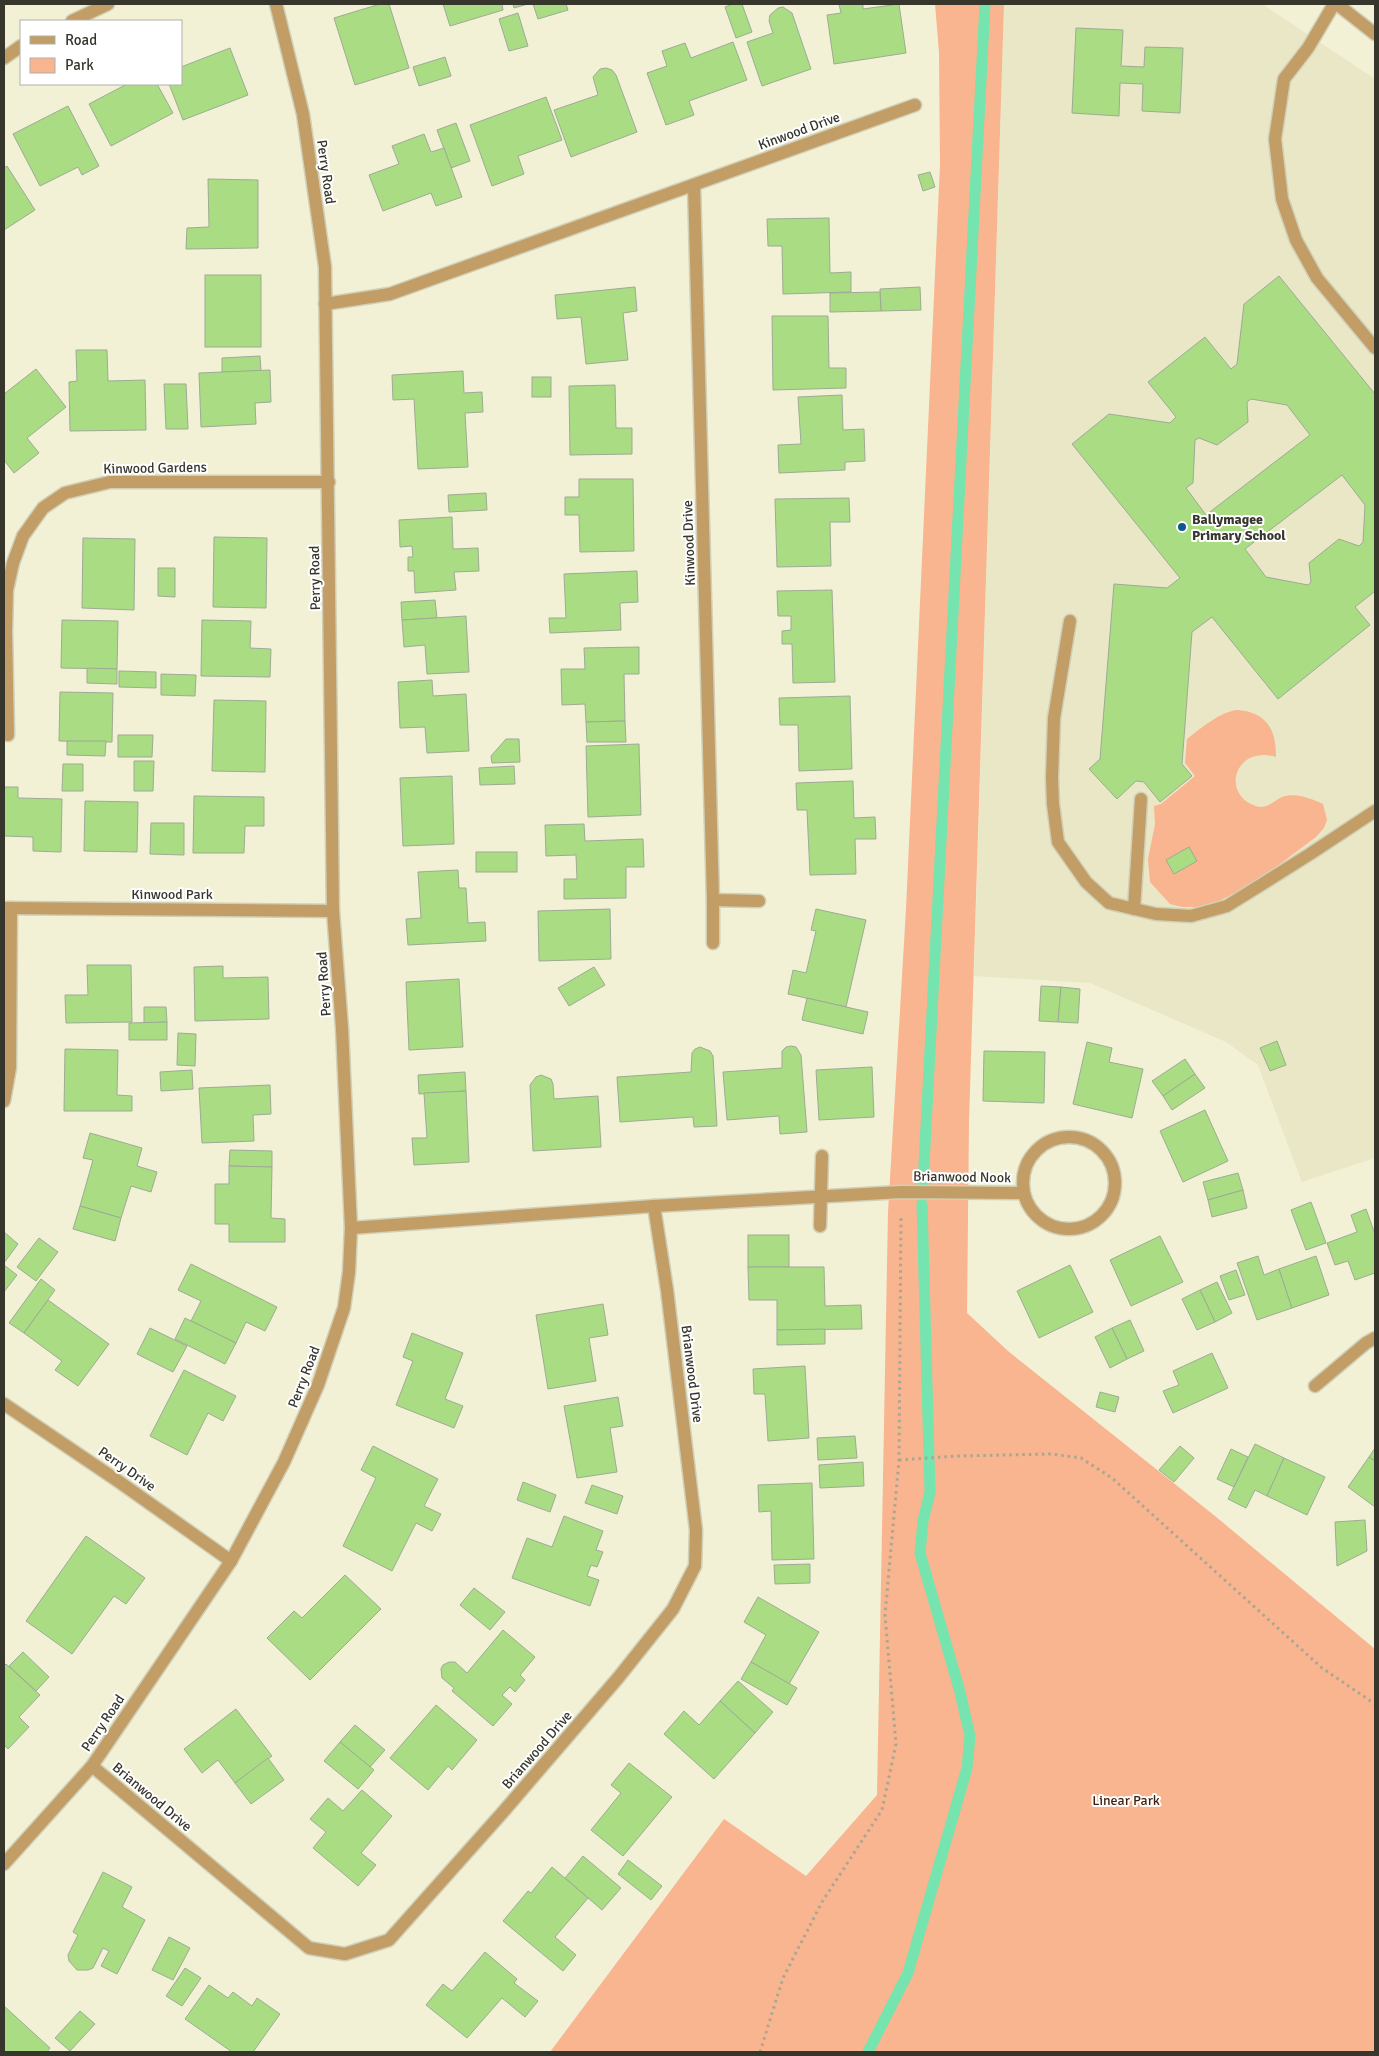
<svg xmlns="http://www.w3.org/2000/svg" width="1379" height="2056" font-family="Signika,sans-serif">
<rect width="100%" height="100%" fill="#f2f1d6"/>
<path fill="#e9e7c5" d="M1004,4H1262L1375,79V1158L1302,1182L1258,1065L1226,1042L1090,983L974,976Z"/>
<g fill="#f9b490">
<path d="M935,4H1004L969,1121L967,1313L1008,1351L1215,1516L1375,1649V2052H550L724,1819L806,1876L877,1795L888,1212L906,909L940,165L939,52Z"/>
<path d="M1236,710C1267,712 1276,729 1276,757C1238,745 1221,789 1251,804C1266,812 1271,802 1282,797C1295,792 1312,799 1323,804L1327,820L1324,828L1316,837L1256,882L1207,907H1182L1170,904L1150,882L1148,859L1155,824L1154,806L1161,804L1195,776L1185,763L1187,739C1201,728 1219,713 1236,710Z"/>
</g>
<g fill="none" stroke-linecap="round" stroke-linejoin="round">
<g stroke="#76e4ae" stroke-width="11">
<path d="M923,1184L985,4"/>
<path d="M868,2052L908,1973L967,1768L970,1736L960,1692L920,1553L923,1521L930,1492L922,1204"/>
</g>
</g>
<g fill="#aadc84" stroke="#9dab94" fill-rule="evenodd">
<path d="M380,4H389L409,68L355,85L334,18Z"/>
<path d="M443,4H502L503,10L450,26Z"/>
<path d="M513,4H528L514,8Z"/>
<path d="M533,4H566L568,10L538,19Z"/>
<path d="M733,4H742L752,32L736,38L725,7Z"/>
<path d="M839,4H863V9L899,4L906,53L834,64L827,15L841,13Z"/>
<path d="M783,7L792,13L811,69L762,86L747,42L773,33L769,21L770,15L778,8Z"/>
<path d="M518,13L528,46L509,51L499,19Z"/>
<path d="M1076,28L1123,30L1121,66L1144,67L1145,47L1183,48L1180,113L1142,111L1143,84L1120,83L1119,116L1072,113Z"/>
<path d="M733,42L747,80L689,101L694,115L666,125L647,73L667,66L662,51L685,43L691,58Z"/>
<path d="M230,48L248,95L183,120L169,84H181V67Z"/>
<path d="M445,57L451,76L419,86L413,67Z"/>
<path d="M606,68L612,70L616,75L637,132L571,157L554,110L598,95L593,77L600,69Z"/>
<path d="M127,84H157L173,113L111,146L89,104Z"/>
<path d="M546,97L562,140L518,156L524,174L492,186L470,125Z"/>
<path d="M68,106L99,166L82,175L78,167L40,186L13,134Z"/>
<path d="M456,123L470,161L451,168L437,130Z"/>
<path d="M424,134L431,152L444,148L462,197L436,206L431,193L383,211L369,175L399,164L392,146Z"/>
<path d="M7,166L35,210L4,230V168Z"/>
<path d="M930,172L935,187L923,191L918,175Z"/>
<path d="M208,179L258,180V248L186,249L187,228L209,227Z"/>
<path d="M829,218L830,273L851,272V292L783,294L782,246H768L767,219Z"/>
<rect x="205" y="275" width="56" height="72"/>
<path d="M1279,276L1375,394V594L1374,592L1355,607L1370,625L1278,699L1212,617L1192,632L1182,764L1192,776L1160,802L1144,782L1136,781L1117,799L1089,769L1100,759L1114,584L1167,588L1180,578L1072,444L1109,414L1170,423L1176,417L1148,382L1205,337L1231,369L1237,364L1244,304ZM1251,399L1287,405L1310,435L1206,515L1186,488L1193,483L1195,440L1199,438L1217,445L1248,422L1247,402ZM1342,475L1365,505L1363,542L1359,546L1339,539L1309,563L1311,582L1308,585L1266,577L1245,549Z"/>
<path d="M635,287L637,311L623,313L628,360L586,364L581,317L557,319L555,295Z"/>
<path d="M920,287L921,310L881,311L880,289Z"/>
<path d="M880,292L881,311L830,312V293Z"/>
<path d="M772,316H828L829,368H846V388L773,390Z"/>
<path d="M76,350H107L108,381L145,380L146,430L70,431L69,382L77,381Z"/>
<path d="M260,356L261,371L222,372V358Z"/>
<path d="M36,369L66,407L27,438L39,453L14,473L4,460V394Z"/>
<path d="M270,370L271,402L255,403L256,424L201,427L199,373Z"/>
<path d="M463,371L464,393L482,392L483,412L465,413L468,467L418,469L414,399L393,400L392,375Z"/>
<rect x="532" y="377" width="19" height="20"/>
<path d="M164,384H186L188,429H166Z"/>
<path d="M615,385L616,428H632V454L570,455L569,386Z"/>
<path d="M842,395L843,430L864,429L865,461L845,462V470L779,473L778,445L801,444L798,397Z"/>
<path d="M579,479H633L634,551L580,552L579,515H565V497H579Z"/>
<path d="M486,493L487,510L449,512L448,495Z"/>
<path d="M849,498L850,522H830L831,566L777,567L775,499Z"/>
<path d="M452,517L453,549L478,548L479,571L454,572L456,590L415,593L414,571H408V557H413L412,546L400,547L399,520Z"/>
<path d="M214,537L267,538L266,608L213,607Z"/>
<path d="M83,538L135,539L134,610L82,608Z"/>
<path d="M158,568H175V597L158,596Z"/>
<path d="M637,571L638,602L620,603L621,630L550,633L549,618H566L564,574Z"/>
<path d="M832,590L835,682L793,683L792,644H782V631L791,630V616H778L777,591Z"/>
<path d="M435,600L437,618L402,620L401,602Z"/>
<path d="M466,616L469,672L427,674L425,645L404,647L402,620Z"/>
<path d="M62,620L118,621L117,669L61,668Z"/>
<path d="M202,620L251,621L250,648L271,649L270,677L201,676Z"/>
<path d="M639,647V674H624L625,721L586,722L585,704L562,705L561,669H585L584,648Z"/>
<path d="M87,668L117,669V684L87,683Z"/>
<path d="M119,671L156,672V688L119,687Z"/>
<path d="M161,674L196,675L195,696L161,695Z"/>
<path d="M432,680L433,696L466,694L469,751L427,753L425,727L400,728L398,682Z"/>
<path d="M60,692L113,693L112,742L59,741Z"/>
<path d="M850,696L852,769L799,771L798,725H780L779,698Z"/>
<path d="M214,700L266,701L265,772L212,771Z"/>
<path d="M625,721L626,742H587L586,722Z"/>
<path d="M118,735H153L152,757H118Z"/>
<path d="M506,739H519L520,762L492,763L491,756Z"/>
<path d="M67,741H106L105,756L67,755Z"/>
<path d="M639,744L641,815L588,817L586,746Z"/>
<path d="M134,761H154L153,791H134Z"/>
<path d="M63,764H83V791H62Z"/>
<path d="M514,766L515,784L480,785L479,768Z"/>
<path d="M452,776L454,844L403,846L400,778Z"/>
<path d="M853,781L854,818L875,817L876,839H855L856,874L810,875L807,810H797L796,783Z"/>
<path d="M4,787H18V798L62,799L61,852L33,851V837L4,836Z"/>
<path d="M194,796L264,797V826H245L244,853H193Z"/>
<path d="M85,801L138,802L137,852L84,851Z"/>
<path d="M151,823H184V855L150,854Z"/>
<path d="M584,824L585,841L643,839L644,867H626V898L564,899V879H577L576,855L546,856L545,825Z"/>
<path d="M1189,847L1197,861L1174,874L1166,860Z"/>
<rect x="476" y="852" width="41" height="20"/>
<path d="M458,870L459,888H466L468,923L485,922L486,941L408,945L406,919L421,918L418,872Z"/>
<path d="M610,909L611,959L539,961L538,911Z"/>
<path d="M816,909L866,920L846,1007L788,994L793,970L806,973L816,931L811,930Z"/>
<path d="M87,965H131L132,1022L66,1023L65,995H88Z"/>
<path d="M223,966V978L268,977L269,1019L195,1021L194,967Z"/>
<path d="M594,967L605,985L569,1006L558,988Z"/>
<path d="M459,979L463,1047L409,1050L406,982Z"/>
<path d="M1041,986L1061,987L1058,1022L1039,1021Z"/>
<path d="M1061,987L1080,989L1078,1023L1058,1022Z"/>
<path d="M807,998L868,1012L863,1034L802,1020Z"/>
<path d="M144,1007H166L167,1022L144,1023Z"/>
<path d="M167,1022V1040H129V1023Z"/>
<path d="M178,1033L196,1034L195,1066L177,1065Z"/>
<path d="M1277,1041L1286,1065L1270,1071L1260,1048Z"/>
<path d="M1087,1042L1112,1048L1109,1062L1143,1069L1132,1118L1073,1104Z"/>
<path d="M791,1046L796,1047L801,1055L807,1132L780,1134L779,1116L727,1120L723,1072L782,1068V1051L786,1047Z"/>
<path d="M700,1047L710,1051L713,1056L717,1126L694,1127L693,1117L620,1122L617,1077L691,1072L692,1053L695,1049Z"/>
<path d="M65,1049L118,1050L117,1095L132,1096V1111H64Z"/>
<path d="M984,1051L1045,1052L1044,1103L983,1101Z"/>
<path d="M1185,1059L1195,1074L1163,1096L1152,1081Z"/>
<path d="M872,1067L874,1117L819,1120L816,1070Z"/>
<path d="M192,1070L193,1089L161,1091L160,1072Z"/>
<path d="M465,1072L466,1091L419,1094L418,1075Z"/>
<path d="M1195,1074L1205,1088L1172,1110L1163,1096Z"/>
<path d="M541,1075L551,1079L553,1084L554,1099L598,1096L601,1147L533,1151L530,1085L536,1077Z"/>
<path d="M270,1085L271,1114L253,1115L254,1141L202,1143L199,1088Z"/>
<path d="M466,1091L469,1162L414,1165L412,1138H427L424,1093Z"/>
<path d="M1205,1110L1228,1161L1183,1182L1160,1131Z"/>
<path d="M90,1133L142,1148L137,1166L157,1172L151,1192L131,1186L121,1218L80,1206L93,1160L83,1158Z"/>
<path d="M230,1150L272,1151V1167L229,1166Z"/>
<path d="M229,1166L272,1167L271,1218L285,1219V1242H229V1224H215V1184H229Z"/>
<path d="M1238,1173L1243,1190L1208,1200L1203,1182Z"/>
<path d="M1243,1190L1247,1208L1212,1217L1208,1200Z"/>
<path d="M1311,1202L1326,1243L1306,1250L1291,1210Z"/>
<path d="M80,1206L121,1218L115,1241L73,1229Z"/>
<path d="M1366,1209L1375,1234V1273L1355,1280L1348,1261L1335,1265L1327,1243L1357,1232L1351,1215Z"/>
<path d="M4,1232L18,1244L4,1263Z"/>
<rect x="748" y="1235" width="41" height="32"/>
<path d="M1160,1236L1183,1282L1131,1306L1110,1260Z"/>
<path d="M39,1238L58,1252L36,1281L17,1267Z"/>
<path d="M1258,1256L1264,1275L1279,1269L1292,1308L1257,1320L1237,1263Z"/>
<path d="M1316,1256L1329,1295L1292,1308L1279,1269Z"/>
<path d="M191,1264L277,1307L265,1331L246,1322L236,1343L191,1321L201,1301L178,1290Z"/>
<path d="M4,1265L17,1275L4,1292Z"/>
<path d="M1070,1265L1093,1312L1039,1338L1017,1291Z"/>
<path d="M748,1267H824L825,1306L861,1305L862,1329L777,1330V1300H749Z"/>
<path d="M1236,1270L1245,1295L1229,1300L1220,1276Z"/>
<path d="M41,1279L55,1290L24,1333L9,1323Z"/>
<path d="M1217,1282L1232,1313L1215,1322L1200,1290Z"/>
<path d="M1200,1290L1215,1322L1197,1330L1182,1299Z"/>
<path d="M48,1300L109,1344L78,1386L55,1370L62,1361L24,1333Z"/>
<path d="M603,1304L608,1335L589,1338L596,1381L548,1389L536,1315Z"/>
<path d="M185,1318L236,1343L225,1364L175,1339Z"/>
<path d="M1130,1320L1144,1351L1127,1359L1112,1328Z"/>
<path d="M150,1328L187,1346L173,1372L137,1354Z"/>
<path d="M1112,1328L1127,1359L1110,1368L1095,1337Z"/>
<path d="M825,1329V1344L777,1345V1330Z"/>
<path d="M412,1333L463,1353L445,1399L463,1406L454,1428L396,1405L413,1361L403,1357Z"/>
<path d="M1212,1353L1228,1388L1173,1413L1163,1391L1179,1385L1173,1371Z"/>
<path d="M805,1366L809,1438L768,1441L765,1394H754L753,1369Z"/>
<path d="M184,1370L236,1396L223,1421L208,1413L187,1455L150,1436Z"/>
<path d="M1100,1392L1119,1397L1115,1412L1096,1407Z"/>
<path d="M618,1397L623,1426L610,1428L617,1472L577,1478L564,1406Z"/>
<path d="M855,1436L857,1458L818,1460L817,1438Z"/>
<path d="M1255,1444L1284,1458L1267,1496L1255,1490L1246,1508L1228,1499Z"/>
<path d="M373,1446L438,1479L424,1506L441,1514L432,1531L416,1523L392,1571L343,1546L376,1478L361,1470Z"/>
<path d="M1180,1446L1194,1458L1174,1482L1159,1470Z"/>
<path d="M1375,1448V1461L1369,1457Z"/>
<path d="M1231,1449L1248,1457L1234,1487L1217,1479Z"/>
<path d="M1369,1457L1375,1461V1507L1348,1487Z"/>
<path d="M1284,1458L1325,1477L1307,1515L1267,1496Z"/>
<path d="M863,1462L864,1486L820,1488L819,1465Z"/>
<path d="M523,1482L556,1495L550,1512L517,1500Z"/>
<path d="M812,1483L814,1559L772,1560L771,1511L759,1512L758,1485Z"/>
<path d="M592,1485L623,1496L617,1514L585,1503Z"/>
<path d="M564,1516L603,1531L596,1550L603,1552L597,1567L591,1565L587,1576L599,1580L590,1606L512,1578L527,1538L552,1547Z"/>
<path d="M1365,1520L1367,1551L1337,1566L1335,1522Z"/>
<path d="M86,1536L145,1578L126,1604L114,1596L72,1654L26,1621Z"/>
<path d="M810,1564V1583L775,1584L774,1565Z"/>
<path d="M345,1575L381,1609L310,1680L267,1638L294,1611L302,1618Z"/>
<path d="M474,1588L505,1612L490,1630L460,1605Z"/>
<path d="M758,1597L819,1632L789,1684L751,1662L766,1635L744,1622Z"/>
<path d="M503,1630L535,1657L520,1675L525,1680L515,1692L510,1687L502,1695L512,1704L493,1726L452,1691L454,1688L442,1678L441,1669L443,1665L449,1662H455L467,1673Z"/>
<path d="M23,1652L49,1677L36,1691L9,1666Z"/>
<path d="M751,1662L797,1688L787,1705L741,1679Z"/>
<path d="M6,1664L40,1695L19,1717L29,1727L8,1749L4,1745V1666Z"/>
<path d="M738,1681L773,1712L755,1733L720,1701Z"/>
<path d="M720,1701L755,1733L714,1779L664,1734L684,1711L699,1725Z"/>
<path d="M436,1705L477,1740L452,1770L448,1766L428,1790L390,1758Z"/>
<path d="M236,1709L272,1756L235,1783L218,1760L202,1773L184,1749Z"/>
<path d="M355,1725L385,1750L370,1767L340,1742Z"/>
<path d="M340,1742L374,1770L358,1789L324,1761Z"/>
<path d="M268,1758L284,1780L251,1804L235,1783Z"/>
<path d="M629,1763L672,1797L623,1856L591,1830L621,1793L611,1785Z"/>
<path d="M362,1790L392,1816L361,1853L376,1865L358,1886L313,1848L326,1832L310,1819L328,1798L343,1811Z"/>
<path d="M583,1856L621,1888L602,1910L565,1878Z"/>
<path d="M628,1860L662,1886L651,1900L618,1874Z"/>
<path d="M552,1867L588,1898L555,1937L576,1955L563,1971L503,1921L528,1891L531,1893Z"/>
<path d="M103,1872L132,1887L122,1907L145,1920L117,1974L101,1966L109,1951L103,1948L93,1968L88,1970H77L69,1961L68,1955L78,1935L73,1932Z"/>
<path d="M169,1937L190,1948L173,1980L152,1970Z"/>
<path d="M485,1952L517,1979L514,1983L538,2001L525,2017L502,1998L467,2038L426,2005L443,1984L452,1991Z"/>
<path d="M185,1968L201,1978L182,2006L166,1996Z"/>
<path d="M209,1985L228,1998L233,1992L252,2006L257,1998L280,2014L253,2052H232L185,2019Z"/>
<path d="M4,2006L50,2048L47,2052H4Z"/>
<path d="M80,2011L95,2024L70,2051L55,2038Z"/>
</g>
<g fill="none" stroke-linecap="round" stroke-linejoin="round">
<g stroke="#d0cfb7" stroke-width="15">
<g id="service">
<path d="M1334,4L1308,48L1284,79L1275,139L1282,199L1296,240L1317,278L1375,348"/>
<path d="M1070,621L1054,718L1052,778L1053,804L1058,842L1086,882L1109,903L1156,914L1191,916L1227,906L1310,854L1375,811"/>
<path d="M1134,909L1141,799"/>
</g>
</g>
<g stroke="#d0cfb7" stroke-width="15">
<g id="minor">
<path d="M694,185L713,900V943"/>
<path d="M325,304L390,294L915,105"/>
<path d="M8,735L6,631L7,590L13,563L23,536L43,508L65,493L110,482H329"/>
<path d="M713,900L759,901"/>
<path d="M4,908L333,911"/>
<path d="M4,1101L10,1068L11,908"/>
<circle cx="1069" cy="1183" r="46"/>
<path d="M820,1226L822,1156"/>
<path d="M351,1228L654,1206L901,1192L1023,1193"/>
<path d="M1315,1386L1366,1343L1375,1338"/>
<path d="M4,1404L118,1481L231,1561"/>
<path d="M92,1766L309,1948L345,1954L389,1940L503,1812L618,1678L673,1609L695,1566L696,1530L667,1290L654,1206"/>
<path d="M4,1864L92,1766L231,1561L284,1462L318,1385L344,1308L349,1272L351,1228L342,1028L333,911L325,267L303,114L276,4"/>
</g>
</g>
<g stroke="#d0cfb7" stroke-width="15">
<g id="tertiary">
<path d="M1337,4L1375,34"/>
<path d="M72,21L108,4"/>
<path d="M4,58L21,46"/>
</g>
</g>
<g stroke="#a7a792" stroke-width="3" stroke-dasharray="2.5 4" stroke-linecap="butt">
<path d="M899,1460L957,1456L1051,1454L1081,1458L1112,1478L1322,1668L1375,1704"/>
<path d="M760,2052L783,1978L822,1902L882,1810L896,1744L885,1615L899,1460L901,1216"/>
</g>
<use href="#service" stroke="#c29d66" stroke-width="12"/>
<use href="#minor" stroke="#c29d66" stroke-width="12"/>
<use href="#tertiary" stroke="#c29d66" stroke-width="12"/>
</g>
<circle fill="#0b5a8d" stroke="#fff" stroke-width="2" cx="1182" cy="527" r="5"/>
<g text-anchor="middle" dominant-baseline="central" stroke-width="4" stroke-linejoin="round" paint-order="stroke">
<g font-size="14" fill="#36362c" stroke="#fff">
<text transform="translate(799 131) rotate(-20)">Kinwood Drive</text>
<text transform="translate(326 172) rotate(82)">Perry Road</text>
<text transform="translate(155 468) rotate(-1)">Kinwood Gardens</text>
<text transform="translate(689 543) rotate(-92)">Kinwood Drive</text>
<text transform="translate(315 578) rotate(-91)">Perry Road</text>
<text x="172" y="894">Kinwood Park</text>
<text transform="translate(324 984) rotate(-94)">Perry Road</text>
<text transform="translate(962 1177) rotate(1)">Brianwood Nook</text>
<text transform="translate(692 1374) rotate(83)">Brianwood Drive</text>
<text transform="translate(304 1377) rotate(-69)">Perry Road</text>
<text transform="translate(127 1469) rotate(35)">Perry Drive</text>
<text transform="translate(103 1723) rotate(-56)">Perry Road</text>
<text transform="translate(537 1750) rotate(-49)">Brianwood Drive</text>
<text transform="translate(152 1797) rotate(40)">Brianwood Drive</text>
</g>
<g font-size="14" font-weight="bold" fill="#36362c" stroke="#fff" text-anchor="start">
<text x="1192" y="519">Ballymagee<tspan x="1192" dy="16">Primary School</tspan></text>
</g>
<g font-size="14" fill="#421f0a" stroke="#fff">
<text x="1126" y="1800">Linear Park</text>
</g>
</g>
<rect width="1379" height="2056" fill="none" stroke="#36362c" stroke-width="10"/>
<rect x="20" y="20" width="162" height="65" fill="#ffffff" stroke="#afafab"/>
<rect x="30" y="36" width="25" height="8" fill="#c29d66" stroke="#afafab"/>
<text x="65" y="45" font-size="15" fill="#36362c">Road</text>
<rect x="30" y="58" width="25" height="15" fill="#f9b490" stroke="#afafab"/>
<text x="65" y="70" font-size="15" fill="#36362c">Park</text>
</svg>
